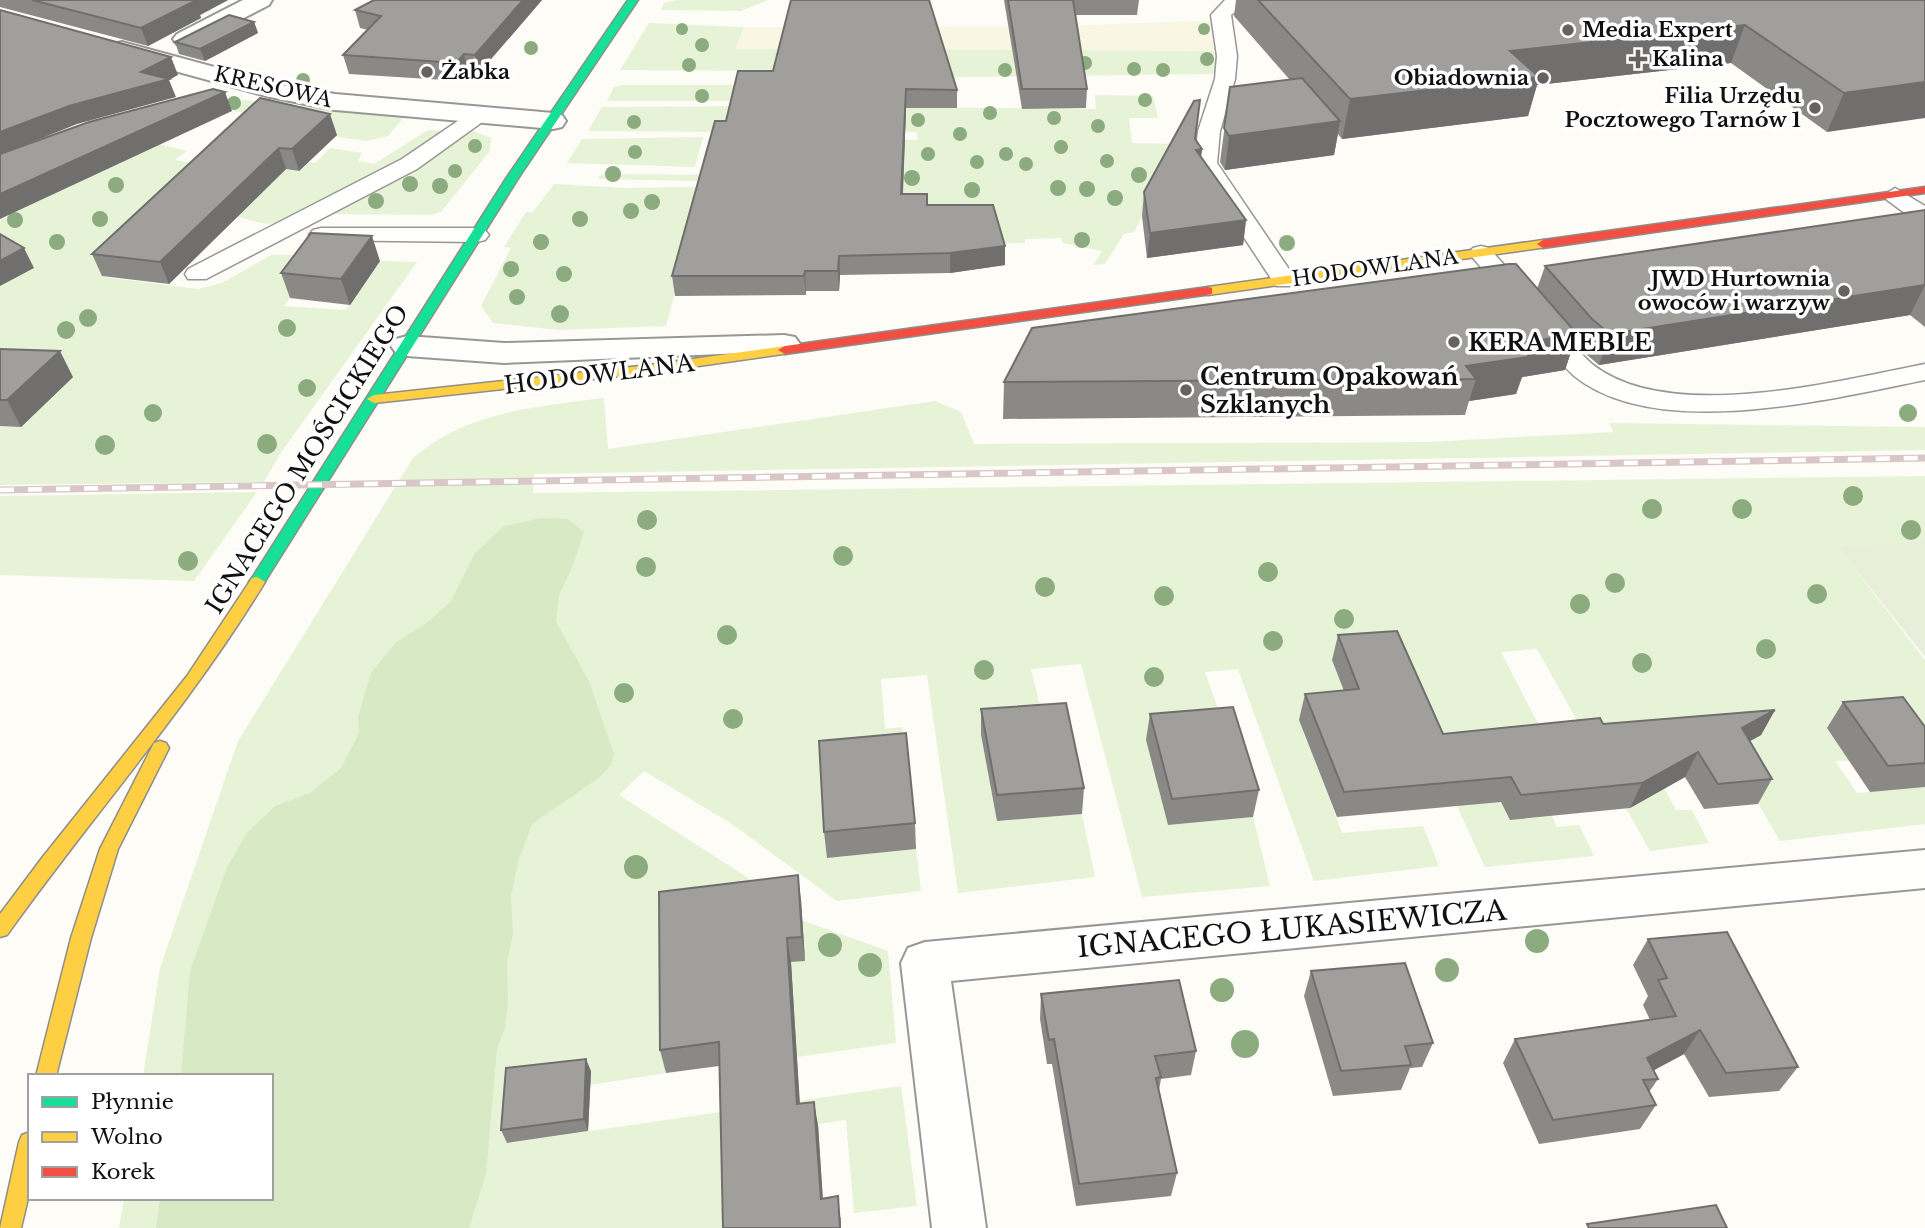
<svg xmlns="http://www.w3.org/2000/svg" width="1925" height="1228" font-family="'Libre Baskerville',serif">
<rect width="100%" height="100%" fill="#fdfcf7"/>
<path fill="#f9f7e4" d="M1215,20L1214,51L734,49L744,27L1065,26Z"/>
<g fill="#e7f3d7">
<path d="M677,0H768L741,11L661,10L664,3Z"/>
<path d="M649,23L744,27L735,49H785L779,71L620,70Z"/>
<path d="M842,49L1214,51L1216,74L893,78Z"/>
<path d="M622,85H846L904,107L1096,109L1095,95L1153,96L1158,118H1129L1132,143L1180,144L1134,232L1124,234L1105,264L1093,265L1102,251L1063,243L1061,238L1025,239V243L927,244L902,209L903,185L600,179L598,177L604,174L850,176L851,139L918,140L916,132H847L737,101H607L614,87Z"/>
<path d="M243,100L283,104L259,117L214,106L182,127L169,124L142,140L187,151L175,160L198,164L211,157H216L305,104L405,116L388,136L366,141L294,131L253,165L299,171L308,162L315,163L330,148L362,153L358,161L374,164L428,130L442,131L382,172L278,223L266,224L238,217L171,210L151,230L168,232L155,245L140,243L104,277L198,289L222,283L271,255L323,254L284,306L346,310L380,261L417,262L280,454L264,482L0,485V219L119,163L87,149L0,188V177L77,144L87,149L93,146L90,144L116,135L113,132L121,128L189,109Z"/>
<path d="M743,106L737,132L588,131L602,107Z"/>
<path d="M473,131L491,138L490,151L441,212L431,215L326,214L407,174Z"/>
<path d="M703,137L695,167L567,163L582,139Z"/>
<path d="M554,184L628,188L816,185L680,273L666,326L559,330L493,323L481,306L511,248L504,247L526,212H533Z"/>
<path d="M604,398L608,449L935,401L961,412L974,444L1428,442L1614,432L1609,423L1925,427V450L534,474L533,493L1925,476V541L1839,548L1925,660V760L1835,761L1857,793L1925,787V824L1780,841L1720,738L1641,745L1676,810H1692L1709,843L1650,851L1537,649L1501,652L1550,747L1510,820L1552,816L1557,827L1579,825L1594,856L1485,867L1406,695L1333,660L1352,714L1300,720L1342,833L1423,826L1439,866L1314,881L1238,669L1205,672L1233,751L1146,740L1168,825L1253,817L1270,886L1142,897L1081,664L1031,669L1046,731L981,736L997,821L1082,814L1095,877L958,893L927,675L881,679L885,729L902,727L909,780L827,858L916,849L921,891L837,901L732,824L644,771L619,795L786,902L665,917L666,1073L590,1085V1072L508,1143L901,1086L917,1206L854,1213L846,1120L726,1137L728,1228H119L124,1198H271V1076H143L160,968L238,741L413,458C468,411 535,407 604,398Z"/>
<path d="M257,492L194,581L0,575V496Z"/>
<path d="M787,915L888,951L896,1043L797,1057L791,962L805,961Z"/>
</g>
<path fill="#d8eac5" d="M541,518L568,519L584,532L571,570L559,595L556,622L589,681L614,754L611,765L599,778L532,824L519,859L511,896L513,932L507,962L508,1003L505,1028L497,1048L486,1174L469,1228H156L160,1198H271V1076H181L190,971L227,867L247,833L275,806L310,793L341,768L359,733L358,717L371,673L395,643L429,621L451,601L475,553L504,526Z"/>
<path fill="#e9eedb" d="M1925,541V657L1838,547Z"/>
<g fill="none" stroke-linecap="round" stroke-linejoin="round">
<g stroke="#979795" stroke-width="3">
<g id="lane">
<path d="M1225,0H1251L1231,15L1237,56L1235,79L1220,131L1217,163L1297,281L1294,286H1276L1195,163L1198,131L1215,79L1217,56L1211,15Z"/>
<path d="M478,110L485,112L489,116L485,120L417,169L206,279H188L185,274L188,269L402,159L471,112Z"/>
<path d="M1895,188L1925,206V224L1917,222L1887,200L1884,195Z"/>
<path d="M321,228H477L485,230L489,235L485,240L477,242L313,240L309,235L313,230Z"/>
<path d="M1481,246L1489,248C1513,275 1537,301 1560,328C1570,340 1580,354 1592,364C1668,425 1837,381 1925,364V380C1830,399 1655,443 1573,375C1562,365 1552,350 1542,339C1519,312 1496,285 1473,258L1469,253L1473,248Z"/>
</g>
</g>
<g stroke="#979795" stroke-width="4">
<g id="street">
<path d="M243,0H272L269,5L193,44H177L173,39L177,34Z"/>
<path d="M122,42L281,85L335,94L553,113L562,115L566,121L562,127L553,129L335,110L270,97L113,54L110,49L113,44Z"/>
<path d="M784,335L795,337L800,344L795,351L504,363L407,356L396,353L391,346L396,339L407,336L504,343Z"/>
<path d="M1925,850V888L951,981L986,1228H932L901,963L908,948L925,942Z"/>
</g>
</g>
<g stroke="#8e8d8b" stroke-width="3">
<path id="fast" d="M628,0H638L519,177L262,586H252L249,582L252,578L507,177Z"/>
</g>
<g stroke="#8e8d8b" stroke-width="3">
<g id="slow">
<path d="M1543,240L1549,244L1547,247L1208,295L1202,291L1208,287Z"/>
<path d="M785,346L790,347V353L649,373L374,403L367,399L374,395L649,365Z"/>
<path d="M257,577L265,582C189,707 92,816 7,935L0,937V914L42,858L187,676L252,578Z"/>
<path d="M160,741L166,743L169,748L118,849L91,938L56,1076H36L71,938L100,849L154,743Z"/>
<path d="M30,1132V1190L21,1228H0L19,1142L22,1135Z"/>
</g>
</g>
<g stroke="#8e8d8b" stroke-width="3">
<g id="jam">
<path d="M1925,187V193L1543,248L1537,244L1543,240Z"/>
<path d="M1208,287L1212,288V294L785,354L778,350L785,346Z"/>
</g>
</g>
<use href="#lane" fill="#fffffe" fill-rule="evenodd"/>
<use href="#street" fill="#fffffe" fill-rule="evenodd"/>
<use href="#fast" fill="#16e098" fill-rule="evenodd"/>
<use href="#slow" fill="#ffcf43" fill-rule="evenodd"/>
<use href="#jam" fill="#f24e42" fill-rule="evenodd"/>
<g stroke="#d9c6c7" stroke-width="7">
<path id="rail" d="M0,490L1925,458"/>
</g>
<use href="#rail" stroke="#fff" stroke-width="4.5" stroke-dasharray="14" stroke-linecap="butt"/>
</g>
<g fill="#8cac80">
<circle cx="682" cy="29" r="6"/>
<circle cx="1204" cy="29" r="6"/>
<circle cx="702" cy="45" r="7"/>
<circle cx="531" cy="48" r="7"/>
<circle cx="1207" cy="59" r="7"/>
<circle cx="1085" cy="63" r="7"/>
<circle cx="689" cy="65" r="7"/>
<circle cx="1134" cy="69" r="7"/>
<circle cx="1005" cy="70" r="7"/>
<circle cx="1163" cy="70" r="7"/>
<circle cx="303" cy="80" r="7"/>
<circle cx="702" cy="96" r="7"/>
<circle cx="1145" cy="100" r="7"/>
<circle cx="234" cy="103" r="7"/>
<circle cx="990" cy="113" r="7"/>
<circle cx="1054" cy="118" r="7"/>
<circle cx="918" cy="120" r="7"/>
<circle cx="634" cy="122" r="7"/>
<circle cx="1098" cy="126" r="7"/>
<circle cx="960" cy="134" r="7"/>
<circle cx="475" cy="146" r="7"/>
<circle cx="1061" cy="147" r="7"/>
<circle cx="635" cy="152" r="7"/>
<circle cx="928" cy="154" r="7"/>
<circle cx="1006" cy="154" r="7"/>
<circle cx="1107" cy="161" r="7"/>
<circle cx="977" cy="162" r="7"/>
<circle cx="1026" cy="164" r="7"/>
<circle cx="455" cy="171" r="7"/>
<circle cx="613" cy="174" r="8"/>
<circle cx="1139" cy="175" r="8"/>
<circle cx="912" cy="178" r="8"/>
<circle cx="410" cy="184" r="8"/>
<circle cx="116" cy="185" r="8"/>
<circle cx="440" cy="186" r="8"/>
<circle cx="1058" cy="188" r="8"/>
<circle cx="1087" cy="189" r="8"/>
<circle cx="972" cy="190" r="8"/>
<circle cx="1115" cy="198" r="8"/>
<circle cx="376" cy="201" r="8"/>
<circle cx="652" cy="202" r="8"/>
<circle cx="631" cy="211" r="8"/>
<circle cx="100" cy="219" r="8"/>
<circle cx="580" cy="219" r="8"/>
<circle cx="15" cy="220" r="8"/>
<circle cx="1082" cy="240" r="8"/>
<circle cx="57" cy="242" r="8"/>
<circle cx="541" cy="242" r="8"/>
<circle cx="1287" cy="243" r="8"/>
<circle cx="511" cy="269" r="8"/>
<circle cx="564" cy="274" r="8"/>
<circle cx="517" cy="297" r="8"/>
<circle cx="560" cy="314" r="9"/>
<circle cx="88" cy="318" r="9"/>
<circle cx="287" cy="328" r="9"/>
<circle cx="66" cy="330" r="9"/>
<circle cx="307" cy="388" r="9"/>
<circle cx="153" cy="413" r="9"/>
<circle cx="1908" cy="413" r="9"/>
<circle cx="267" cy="444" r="10"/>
<circle cx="105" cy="445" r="10"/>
<circle cx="1853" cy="496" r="10"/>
<circle cx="1652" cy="509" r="10"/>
<circle cx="1742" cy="509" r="10"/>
<circle cx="647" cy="520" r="10"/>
<circle cx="1911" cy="530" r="10"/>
<circle cx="843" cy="556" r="10"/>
<circle cx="188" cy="561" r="10"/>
<circle cx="646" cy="567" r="10"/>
<circle cx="1268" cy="572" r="10"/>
<circle cx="1615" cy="583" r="10"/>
<circle cx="1045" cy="587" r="10"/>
<circle cx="1817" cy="594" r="10"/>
<circle cx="1164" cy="596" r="10"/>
<circle cx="1580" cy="604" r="10"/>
<circle cx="1344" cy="619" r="10"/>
<circle cx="727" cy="635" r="10"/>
<circle cx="1273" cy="641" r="10"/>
<circle cx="1766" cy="649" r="10"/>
<circle cx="1642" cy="663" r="10"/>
<circle cx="984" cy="670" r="10"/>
<circle cx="1154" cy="677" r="10"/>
<circle cx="624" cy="693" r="10"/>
<circle cx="733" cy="719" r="10"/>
<circle cx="636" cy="867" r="12"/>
<circle cx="1537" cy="941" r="12"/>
<circle cx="830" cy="945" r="12"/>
<circle cx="870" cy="965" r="12"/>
<circle cx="1447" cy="970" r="12"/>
<circle cx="1222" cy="990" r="12"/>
<circle cx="1245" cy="1044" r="14"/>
</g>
<g fill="#8a8986">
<path d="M0,0H228L200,15L201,18L148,46L0,7Z"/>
<path d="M374,0H542L479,73H468L461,81L349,74L343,55L368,30L360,28L355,10Z"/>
<path d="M1004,0H1139L1137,15H1075L1087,89L1086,108L1022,109Z"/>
<path d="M1236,0H1925L1827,132L1731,63L1537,85L1528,116L1342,139L1338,134L1334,155L1225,170L1220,162L1230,87L1290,80L1234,16Z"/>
<path d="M254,22L258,33L205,61L179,54L175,42Z"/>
<path d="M738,71L957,90V108H906L903,194L927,205L1005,265L950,273L840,275L839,291H806V295L675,296L672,276L726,121Z"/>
<path d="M260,98L337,135L299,171L286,169L169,284L102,276L92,254Z"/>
<path d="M1196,139L1202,149L1201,157L1246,220L1243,245L1147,258L1142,216L1144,192Z"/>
<path d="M1925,210V327L1910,315L1599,365L1581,350L1574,342L1565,370L1522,377L1516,394L1469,401L1465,415L1003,419L1004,382L1537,289L1545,266Z"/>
<path d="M380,261L350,305L290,298L281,273Z"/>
<path d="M0,349L73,377L21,427L0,426Z"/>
<path d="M1338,635L1443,734L1603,724L1775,710L1761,735L1750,741L1772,779L1758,804L1704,809L1685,777L1630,808L1510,820L1501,802L1337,817L1299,720L1305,694L1344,691L1332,660Z"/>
<path d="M1843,702L1925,727V787L1870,792L1827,728Z"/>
<path d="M981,709L1084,788L1082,814L997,821L981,735Z"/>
<path d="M1150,714L1259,790L1253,817L1168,825L1146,740Z"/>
<path d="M915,823L916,849L827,858L824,832Z"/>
<path d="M801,900L805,961L791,962L800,1104L818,1125L823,1199L841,1218V1228H723L719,1066L666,1073L660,1050Z"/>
<path d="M1648,939L1798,1067L1779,1091L1709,1097L1684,1054L1654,1070L1658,1079L1649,1092L1656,1105L1640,1129L1539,1144L1503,1063L1515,1039L1650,1020L1643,1005L1648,996L1633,965Z"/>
<path d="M1311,971L1433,1043L1422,1067L1410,1068L1401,1090L1333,1096L1304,996Z"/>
<path d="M1041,994L1196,1051L1191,1075L1161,1079L1159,1090L1177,1173L1171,1196L1076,1206L1052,1064H1047L1040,1019Z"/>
<path d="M591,1071L588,1131L507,1143L501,1130Z"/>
</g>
<g fill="#716f6d">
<path d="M190,0H228L200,15L201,18L148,46L141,28Z"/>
<path d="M523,0H542L479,73L475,55Z"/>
<path d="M254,22L258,33L205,61L200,49Z"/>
<path d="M1745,25L1731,63L1537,85L1528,116L1342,139L1350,99L1510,51Z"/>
<path d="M464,54L468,73L461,81L456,63Z"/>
<path d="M171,57L178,75L169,80L176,97L77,124L0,155V132L69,106L141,72Z"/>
<path d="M1925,82V118L1827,132L1844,93Z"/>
<path d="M906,89V108L902,213L901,194Z"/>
<path d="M225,92L232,111L0,219V194Z"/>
<path d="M330,114L337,135L299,171L292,149Z"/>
<path d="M1340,121L1334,155L1225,170L1229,136Z"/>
<path d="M279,148L286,169L169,284L160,262Z"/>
<path d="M1202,149L1199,174L1196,150Z"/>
<path d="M1246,220L1243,245L1147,258L1150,233Z"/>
<path d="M372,236L380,261L350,305L341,279Z"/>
<path d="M1005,246V265L950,273V253Z"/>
<path d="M24,248L34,268L0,286V261Z"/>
<path d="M839,256L840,275L839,291L838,271Z"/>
<path d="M805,271L806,291V295L804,276Z"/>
<path d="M1925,285L1910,315L1599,365L1610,334Z"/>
<path d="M1577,334L1565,370L1522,377L1516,394L1469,401L1476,379L1466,366L1527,342Z"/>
<path d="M60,351L73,377L21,427L7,400Z"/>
<path d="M1775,710L1761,735L1728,753L1742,728Z"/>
<path d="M1698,752L1685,777L1630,808L1642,783Z"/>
<path d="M798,875L801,900L805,961L802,937Z"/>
<path d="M787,938L791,962L801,1127L797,1104Z"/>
<path d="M1700,1030L1684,1054L1632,1082L1647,1058Z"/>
<path d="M586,1059L591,1071L588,1131L584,1119Z"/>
<path d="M814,1102L818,1125L824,1221L821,1199Z"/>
</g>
<g fill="#a19f9c" stroke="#716f6d" stroke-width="2">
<path d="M32,0H193L195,1L141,28Z"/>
<path d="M374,0H523L475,55L464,54L456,63L343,55L381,16L355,10Z"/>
<path d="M791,0H929L957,90L906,89L901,194H927V205H993L1005,246L950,253L839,256L838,271H805L804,276H672L715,121H726L738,71H773Z"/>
<path d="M1008,0H1073L1087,89H1022Z"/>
<path d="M1258,0H1925V82L1844,93L1745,25L1510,51L1539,77L1350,99Z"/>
<path d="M0,10L171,57L141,72L169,79L69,106L0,132Z"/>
<path d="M229,15L254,22L200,49L175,42Z"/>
<path d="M1302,78L1340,121L1229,136L1224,128L1230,87Z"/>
<path d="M213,89L225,92L0,194V154L89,122Z"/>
<path d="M260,98L330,114L292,149L279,148L160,262L92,254Z"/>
<path d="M1200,100L1195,139L1202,149L1196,150L1246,220L1150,233L1144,192L1194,101Z"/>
<path d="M1925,210V285L1610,334L1592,319L1545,266Z"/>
<path d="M311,233L372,236L341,279L281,273Z"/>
<path d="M0,234L24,248L0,261Z"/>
<path d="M1509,264H1516L1577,334L1527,342L1528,357L1466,366L1476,379L1004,382L1032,328Z"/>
<path d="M0,349L60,351L7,400H0Z"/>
<path d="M1397,631L1443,734L1600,718L1603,724L1775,710L1742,728L1772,779L1718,784L1698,752L1642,783L1521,795L1511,777L1344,792L1305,694L1359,689L1338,635Z"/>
<path d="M1903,697L1925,727V763L1888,766L1843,702Z"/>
<path d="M1066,703L1084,788L997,795L981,709Z"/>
<path d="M1233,707L1259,790L1172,799L1150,714Z"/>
<path d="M906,733L915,823L824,832L819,741Z"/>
<path d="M798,875L802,937L787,938L797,1104L814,1102L821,1199L838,1196L840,1228H723L719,1042L660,1050L659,892Z"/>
<path d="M1727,932L1798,1067L1726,1073L1700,1030L1647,1058L1658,1079L1643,1080L1656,1105L1553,1120L1515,1039L1676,1016L1658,980L1667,978L1648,939Z"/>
<path d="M1405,963L1433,1043L1405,1046L1411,1065L1341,1071L1311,971Z"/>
<path d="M1179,980L1196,1051L1155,1056L1161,1077L1156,1078L1177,1173L1079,1184L1054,1039L1049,1040L1041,994Z"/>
<path d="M586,1059L584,1119L501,1130L506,1068Z"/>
<path d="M1716,1205L1727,1228H1589L1587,1224Z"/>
</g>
<g fill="#646362" stroke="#fff" stroke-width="2.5">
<circle cx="1568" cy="30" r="7"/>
<path d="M1634.5 48.5h7v7h7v7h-7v7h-7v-7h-7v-7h7z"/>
<circle cx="427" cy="72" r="7"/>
<circle cx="1543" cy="78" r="7"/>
<circle cx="1815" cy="108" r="7"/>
<circle cx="1844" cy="291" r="7"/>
<circle cx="1454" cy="342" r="7"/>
<circle cx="1186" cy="390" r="7"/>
</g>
<g text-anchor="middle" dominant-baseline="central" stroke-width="7" stroke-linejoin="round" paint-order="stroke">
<g font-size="21" font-weight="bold" fill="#111" stroke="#fff" text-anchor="start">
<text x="1582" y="30">Media Expert</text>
<text x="1652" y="59">Kalina</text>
<text x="441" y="72">Żabka</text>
<text x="1529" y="78" text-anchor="end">Obiadownia</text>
<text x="1801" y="96" text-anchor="end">Filia Urzędu<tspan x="1801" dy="24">Pocztowego Tarnów 1</tspan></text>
<text x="1830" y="279" text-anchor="end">JWD Hurtownia<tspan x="1830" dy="24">owoców i warzyw</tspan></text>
</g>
<g font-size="21" fill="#111" stroke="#fff">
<text transform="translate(273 87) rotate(13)">KRESOWA</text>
<text transform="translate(1375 268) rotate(-8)">HODOWLANA</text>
</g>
<g font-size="24" font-weight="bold" fill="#111" stroke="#fff" text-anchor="start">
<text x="1468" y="342">KERA MEBLE</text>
<text x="1200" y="376">Centrum Opakowań<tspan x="1200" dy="28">Szklanych</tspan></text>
</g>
<g font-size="24" fill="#111" stroke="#fff">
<text transform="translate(599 374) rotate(-7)">HODOWLANA</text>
<text transform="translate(307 459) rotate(-58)">IGNACEGO MOŚCICKIEGO</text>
</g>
<g font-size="28" fill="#111" stroke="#fff">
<text transform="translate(1292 929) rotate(-5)">IGNACEGO ŁUKASIEWICZA</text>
</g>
</g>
<rect x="28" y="1074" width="245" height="126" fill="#ffffff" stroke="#a0a0a0" stroke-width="2"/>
<rect x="42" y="1097" width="35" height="10" fill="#16e098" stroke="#a0a0a0" stroke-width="2"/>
<text x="91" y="1109" font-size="21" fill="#111111">Płynnie</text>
<rect x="42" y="1132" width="35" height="10" fill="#ffcf43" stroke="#a0a0a0" stroke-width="2"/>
<text x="91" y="1144" font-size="21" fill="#111111">Wolno</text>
<rect x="42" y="1167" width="35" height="10" fill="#f24e42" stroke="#a0a0a0" stroke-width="2"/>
<text x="91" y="1179" font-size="21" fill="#111111">Korek</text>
</svg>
